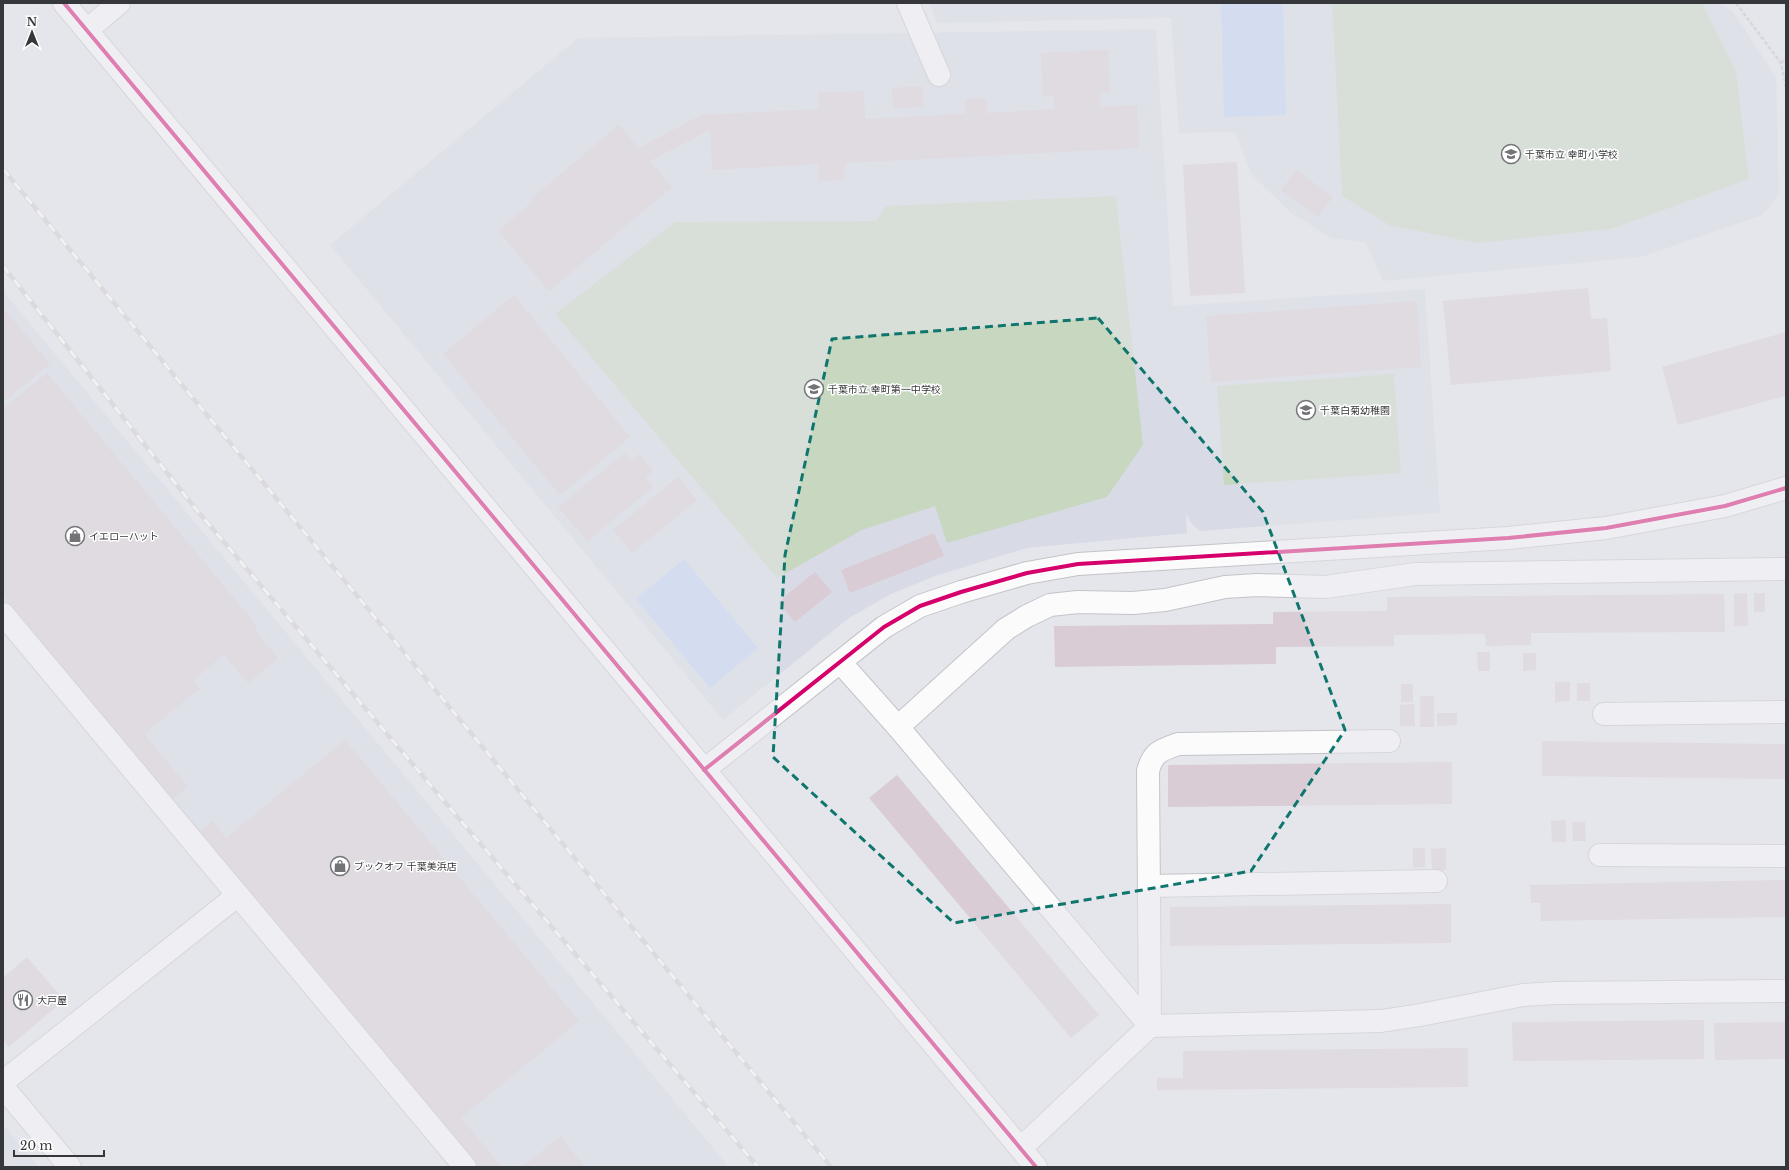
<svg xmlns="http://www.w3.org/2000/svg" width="1789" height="1170" font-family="'Libre Baskerville','Noto Sans JP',serif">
<rect width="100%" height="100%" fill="#e5e6eb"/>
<g fill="#d8dbe6">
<path d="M930,3H1719L1732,10L1776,77L1779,194L1763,215L1641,257L1383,281L1365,242L1331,238L1291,213L1252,175L1235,132L1179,133L1171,18L937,23Z"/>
<path d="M1156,29L1173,306L1425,289L1440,513L1200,531L1191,523L1186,513L1187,533L1027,548L935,576L891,594L849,618L723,720L330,245L578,38Z"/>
<path d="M3,291L729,1167H449L3,616Z"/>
<path d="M3,1124L39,1167H3Z"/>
</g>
<g fill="#c8d7c0">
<path d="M1332,3H1700L1703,5L1736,71L1749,179L1611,229L1477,243L1389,225L1342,196Z"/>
<path d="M1116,196L1143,445L1107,497L947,543L935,506L862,530L777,578L555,314L675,222L876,221L886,206Z"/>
<path d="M1394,374L1401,473L1224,485L1217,386Z"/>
</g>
<g fill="#bed3f6">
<path d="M1221,3H1283L1286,115L1224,117Z"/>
<path d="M684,559L758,648L710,688L636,599Z"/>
</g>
<g fill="#d9ccd4">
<path d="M1108,50L1110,92L1099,93L1100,107L1137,105L1139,148L846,163V170H844V180L819,181L818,164L712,170L710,130L650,161L672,187L549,291L498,231L533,201L531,199L619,125L639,148L701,115L819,109L818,93L864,91L865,119L966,114L965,99L986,98L987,113L1054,109V95L1043,96L1041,53Z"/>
<path d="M922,86L923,107L893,108L892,88Z"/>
<path d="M1237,162L1245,293L1190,296L1183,165Z"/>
<path d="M1296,170L1333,197L1318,217L1281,190Z"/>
<path d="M1588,288L1591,319L1607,318L1611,371L1451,385L1443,301Z"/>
<path d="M514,295L630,437L560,495L443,354Z"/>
<path d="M1417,301L1421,367L1211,382L1206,316Z"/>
<path d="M3,308L50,364L3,402Z"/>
<path d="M1786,332V396L1678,425L1662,367Z"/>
<path d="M47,373L258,627L254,630L278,658L248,683L224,655L193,680L200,688L144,734L188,787L171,800L39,642L41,640L3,595V409Z"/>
<path d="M625,453L631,461L639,454L653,471L645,477L653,487L587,541L558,507Z"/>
<path d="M678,477L697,500L632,553L613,530Z"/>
<path d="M934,533L944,556L850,593L841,570Z"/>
<path d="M815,572L832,592L795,622L778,602Z"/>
<path d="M1747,593L1748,626H1734V594Z"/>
<rect x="1754" y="593" width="11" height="19"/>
<path d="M1724,594L1725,632L1531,633V645L1486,646L1485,634L1394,635V646L1276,647V664L1055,667L1054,626L1273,624V612L1387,611V597Z"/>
<path d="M1477,652H1490V671H1478Z"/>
<path d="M1523,653H1536V670L1523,671Z"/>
<path d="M1555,682H1570V701L1555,702Z"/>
<rect x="1577" y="683" width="13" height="18"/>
<rect x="1401" y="684" width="12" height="18"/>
<rect x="1420" y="696" width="14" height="31"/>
<path d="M1414,704L1415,726H1400V705Z"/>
<path d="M1437,713H1457V725L1437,726Z"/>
<path d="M345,740L579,1021L461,1118L502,1167H478L198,834L213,821L226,838Z"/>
<path d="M1542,741L1786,744V779L1542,776Z"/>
<path d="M1452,762V804L1168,807V765Z"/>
<path d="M897,775L1099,1015L1071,1038L869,798Z"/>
<path d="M1566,820V842H1552L1551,821Z"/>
<path d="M1572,822H1585L1586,841H1573Z"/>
<path d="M1413,848H1425V867L1413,868Z"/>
<path d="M1446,848V870H1432L1431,849Z"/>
<path d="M1786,880V917L1541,921L1540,903H1531L1530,885Z"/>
<path d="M1451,904V943L1170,946V907Z"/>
<path d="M27,957L64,1000L9,1047L3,1040V978Z"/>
<path d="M1704,1020V1059L1513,1061L1512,1022Z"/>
<path d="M1786,1022V1059L1715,1060L1714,1023Z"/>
<path d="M1468,1048V1087L1157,1090V1078H1183V1051Z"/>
<path d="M560,1136L585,1167H523Z"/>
</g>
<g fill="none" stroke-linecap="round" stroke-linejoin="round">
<g stroke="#c3c4c8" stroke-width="24">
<g id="minor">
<path d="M64,3L1036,1167"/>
<path d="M908,3L939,75"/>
<path d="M87,30L119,3"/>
<path d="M3,614L465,1167"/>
<path d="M840,662L898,727L1150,1026L1381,1021L1420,1015L1523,995L1555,993L1786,991"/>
<path d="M1604,714L1786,712"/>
<path d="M898,727L1006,629L1027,616L1050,605L1078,602L1133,603L1165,600L1225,587L1257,585L1326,587L1415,574L1786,569"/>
<path d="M704,770L884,627L920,606L961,592L1027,573L1078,564L1508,538L1606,528L1725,506L1786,488"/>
<path d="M1600,855L1786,856"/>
<path d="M1149,886L1436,881"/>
<path d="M3,1082L238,895"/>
<path d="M3,1087L70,1167"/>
<path d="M1021,1148L1150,1026L1148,771C1153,752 1161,750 1178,744L1389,741"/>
</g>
</g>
<g stroke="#c4c5c7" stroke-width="2.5" stroke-dasharray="4 2" stroke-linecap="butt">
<path d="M1736,3L1781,63L1786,87"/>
<path d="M1781,63L1786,59"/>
</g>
<use href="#minor" stroke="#fbfbfc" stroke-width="22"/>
<g stroke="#ceced0" stroke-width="4.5">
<g id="rail">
<path d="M3,169L831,1167"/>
<path d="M3,266L195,508L461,821L758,1167"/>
</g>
</g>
<use href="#rail" stroke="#fff" stroke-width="3" stroke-dasharray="9" stroke-linecap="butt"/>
<g stroke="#fff" stroke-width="6">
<g id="cycleway">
<path d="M64,3L1036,1167"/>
<path d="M704,770L884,627L920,606L961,592L1027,573L1078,564L1508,538L1606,528L1725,506L1786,488"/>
</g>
</g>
<use href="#cycleway" stroke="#d6006c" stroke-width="4"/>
</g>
<path d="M0 0H1789V1170H0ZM1098,318L1263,512L1345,730L1251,871L954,923L773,757L785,555L832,339Z" fill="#e5e6eb" fill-opacity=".55" fill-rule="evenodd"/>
<path fill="none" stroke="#0f766e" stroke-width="3" stroke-dasharray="8 5" stroke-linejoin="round" d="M1098,318L1263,512L1345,730L1251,871L954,923L773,757L785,555L832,339Z"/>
<defs>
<g id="school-ring" transform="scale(1)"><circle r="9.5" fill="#fff" stroke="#737478" stroke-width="1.5"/><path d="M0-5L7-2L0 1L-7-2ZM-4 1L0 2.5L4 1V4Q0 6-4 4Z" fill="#737478"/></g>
<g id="shop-ring" transform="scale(1)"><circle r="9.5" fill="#fff" stroke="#737478" stroke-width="1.5"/><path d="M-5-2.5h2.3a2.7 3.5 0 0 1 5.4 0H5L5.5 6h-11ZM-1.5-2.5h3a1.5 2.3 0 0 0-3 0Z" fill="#737478"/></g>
<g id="restaurant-ring" transform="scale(1)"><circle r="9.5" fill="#fff" stroke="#737478" stroke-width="1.5"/><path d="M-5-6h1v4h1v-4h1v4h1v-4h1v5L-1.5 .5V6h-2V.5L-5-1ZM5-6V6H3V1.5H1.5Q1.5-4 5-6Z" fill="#737478"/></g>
</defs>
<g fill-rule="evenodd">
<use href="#school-ring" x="1511" y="154"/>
<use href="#school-ring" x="814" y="389"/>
<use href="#school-ring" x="1306" y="410"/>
<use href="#shop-ring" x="75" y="536"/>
<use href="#shop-ring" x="340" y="866"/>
<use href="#restaurant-ring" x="23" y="1000"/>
</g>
<g text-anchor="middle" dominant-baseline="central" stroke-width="3" stroke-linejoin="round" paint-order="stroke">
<g font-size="10" fill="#36373a" stroke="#fff" text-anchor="start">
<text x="1525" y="154">千葉市立 幸町小学校</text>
<text x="828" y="389">千葉市立 幸町第一中学校</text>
<text x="1320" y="410">千葉白菊幼稚園</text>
<text x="89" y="536">イエローハット</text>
<text x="354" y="866">ブックオフ 千葉美浜店</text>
<text x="37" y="1000">大戸屋</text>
</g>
</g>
<rect width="1789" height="1170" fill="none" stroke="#36373a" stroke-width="8"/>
<g transform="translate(32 32)" stroke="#ffffff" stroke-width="3" paint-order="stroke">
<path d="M0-3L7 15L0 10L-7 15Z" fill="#36373a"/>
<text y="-6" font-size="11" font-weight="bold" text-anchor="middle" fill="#36373a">N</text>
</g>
<path d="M14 1150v6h90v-6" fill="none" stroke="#36373a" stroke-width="2"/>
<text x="20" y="1150" font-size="12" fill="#36373a" stroke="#ffffff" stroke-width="3" paint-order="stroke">20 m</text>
</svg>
